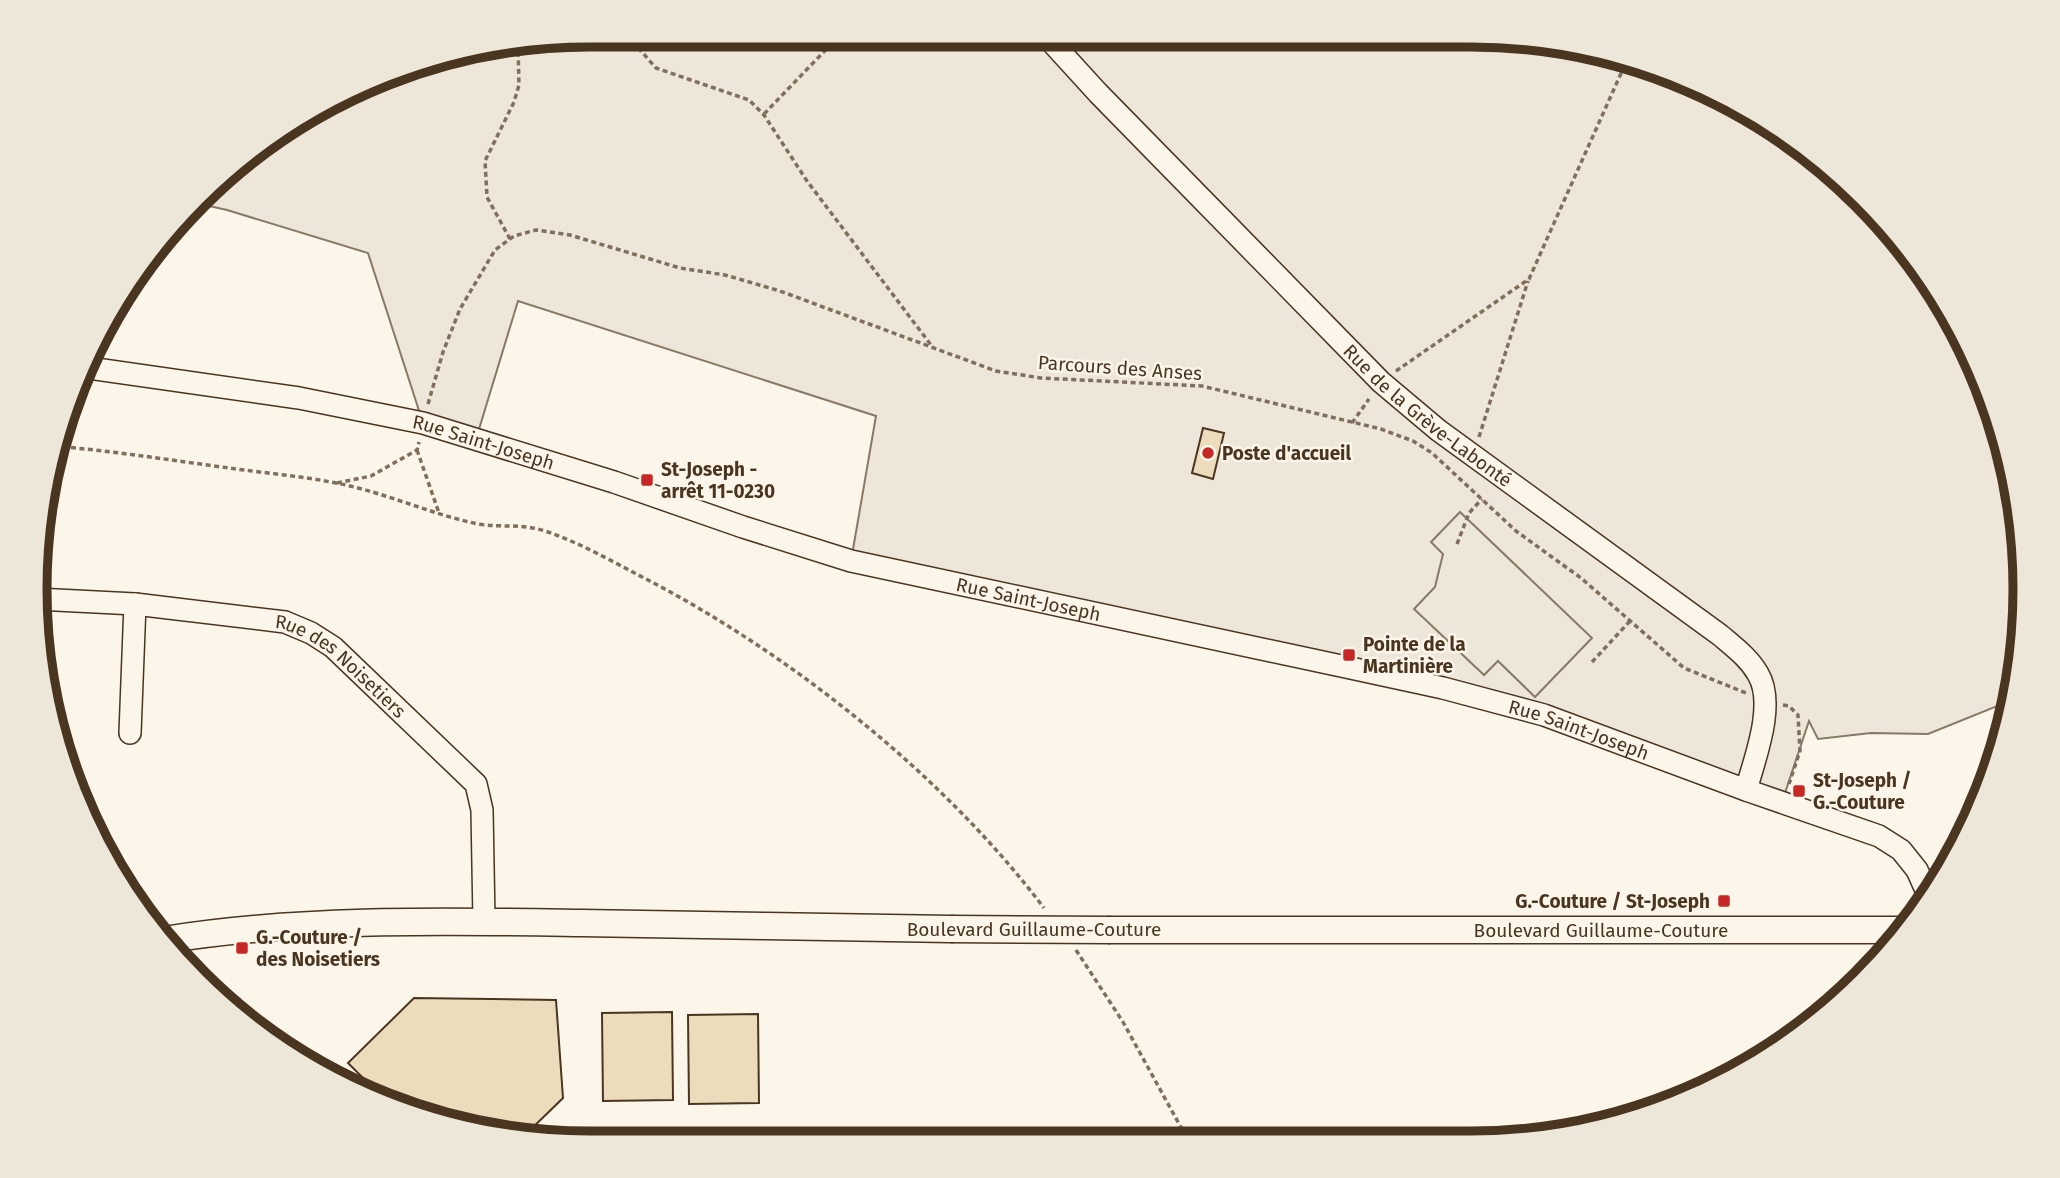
<svg xmlns="http://www.w3.org/2000/svg" width="2060" height="1178" font-family="'Fira Sans',sans-serif">
<rect width="100%" height="100%" fill="#fbf6e9"/>
<path fill="#ede6d9" stroke="#887966" stroke-width="2" d="M589,35L1508,36L1649,65L1778,128L1862,197L1931,281L1983,377L2014,481L2025,589L2015,692L2000,705L1928,734L1871,733L1818,739L1809,721L1782,802L1544,715L851,561L876,416L518,301L476,439L423,423L368,253L227,210L200,204L252,149L411,64Z"/>
<path fill="#ede7d9" stroke="#887966" stroke-width="2" d="M1460,512L1592,638L1535,697L1498,661L1484,675L1414,609L1435,587L1443,554L1431,542Z"/>
<g fill="none" stroke-linecap="round" stroke-linejoin="round">
<path stroke="#dcd4c6" stroke-width="5" d="M2003,735L2000,705L2025,584"/>
</g>
<g fill="#ecdcbc" stroke="#4a3520" stroke-width="2">
<path d="M1203,428L1224,433L1213,479L1192,473Z"/>
<path d="M414,998L556,1000L563,1098L524,1136L411,1113L387,1102L348,1063Z"/>
<path d="M672,1012L673,1100L603,1101L602,1013Z"/>
<path d="M758,1014L759,1103L689,1104L688,1015Z"/>
</g>
<g fill="none" stroke-linecap="round" stroke-linejoin="round">
<g stroke="#4a3520" stroke-width="24">
<g id="minor">
<path id="s1" d="M1046,36L1098,93L1381,382L1438,430L1720,635C1734,647 1749,658 1758,674C1776,704 1755,758 1746,790"/>
<path id="s2" d="M89,368L299,398L423,423L614,482L743,527L851,561L1346,667L1443,688L1544,715L1746,790L1879,836L1901,850L1917,870L1930,899"/>
<path id="s3" d="M37,599L135,604L285,622L311,633L333,647L476,784L482,810L484,921"/>
<path d="M130,733L135,604"/>
</g>
</g>
<g stroke="#4a3520" stroke-width="29">
<g id="major">
<path id="s4" d="M1111,930H1904"/>
<path d="M164,940C302,918 441,921 581,923C704,925 828,927 951,929"/>
</g>
</g>
<g stroke="#7f6f5c" stroke-width="3.5" stroke-dasharray="5 3.5" stroke-linecap="butt">
<path d="M627,35L656,68L749,100L764,115L807,181L931,345"/>
<path d="M764,114L840,35"/>
<path d="M510,239L487,197L485,161L514,102L519,85L518,47"/>
<path d="M1396,371L1529,279L1627,60"/>
<path d="M428,404L443,352L460,309L495,250L514,236L536,230L570,235L680,268L725,275L780,291L996,371L1041,378L1202,386L1381,429L1413,441L1432,453L1516,531L1581,578L1684,668L1746,693"/>
<path d="M1352,423L1369,399"/>
<path d="M1479,437L1528,281"/>
<path d="M54,446C113,451 170,460 229,468C264,473 301,476 336,483C384,492 430,514 478,524C502,528 520,523 545,531C581,543 615,563 648,580C793,656 944,776 1044,908"/>
<path d="M417,450L439,513"/>
<path d="M337,483L371,476L417,450L419,442"/>
<path d="M1457,544L1469,513L1482,499"/>
<path d="M1592,662L1630,621"/>
<path d="M1783,705L1789,706L1798,715L1800,751L1789,784"/>
<path d="M1076,950L1123,1022L1189,1142"/>
</g>
<use href="#minor" stroke="#fbf6e9" stroke-width="21"/>
<use href="#major" stroke="#fbf6e9" stroke-width="26"/>
<g stroke="#4a3520" stroke-width="29" stroke-linecap="butt">
<path id="major-bridge" d="M951,929L1111,930"/>
</g>
<use href="#major-bridge" stroke="#fbf6e9" stroke-width="26"/>
</g>
<g fill="#c62828" stroke="#fbf6e9" stroke-width="2.5">
<circle cx="1208" cy="453" r="7"/>
<rect x="640" y="473" width="14" height="14" rx="3.5"/>
<rect x="1342" y="648" width="14" height="14" rx="3.5"/>
<rect x="1792" y="784" width="14" height="14" rx="3.5"/>
<rect x="1717" y="894" width="14" height="14" rx="3.5"/>
<rect x="235" y="941" width="14" height="14" rx="3.5"/>
</g>
<g text-anchor="middle" dominant-baseline="central" stroke-width="5" stroke-linejoin="round" paint-order="stroke">
<g font-size="19" fill="#4a3520" stroke="#fbf6e9">
<text transform="translate(1120 368) rotate(4)">Parcours des Anses</text>
<text stroke="none"><textPath href="#s1" startOffset="539">Rue de la Grève-Labonté</textPath></text>
<text stroke="none"><textPath href="#s2" startOffset="402">Rue Saint-Joseph</textPath></text>
<text stroke="none"><textPath href="#s2" startOffset="970">Rue Saint-Joseph</textPath></text>
<text stroke="none"><textPath href="#s3" startOffset="320">Rue des Noisetiers</textPath></text>
<text stroke="none"><textPath href="#s2" startOffset="1536">Rue Saint-Joseph</textPath></text>
<text x="1034" y="929">Boulevard Guillaume-Couture</text>
<text stroke="none"><textPath href="#s4" startOffset="490">Boulevard Guillaume-Couture</textPath></text>
</g>
<g font-size="19" font-weight="bold" fill="#4a3520" stroke="#fbf6e9" text-anchor="start">
<text x="1222" y="453">Poste d'accueil</text>
<text x="661" y="469">St-Joseph -<tspan x="661" dy="22">arrêt 11-0230</tspan></text>
<text x="1363" y="644">Pointe de la<tspan x="1363" dy="22">Martinière</tspan></text>
<text x="1813" y="780">St-Joseph /<tspan x="1813" dy="22">G.-Couture</tspan></text>
<text x="1710" y="901" text-anchor="end">G.-Couture / St-Joseph</text>
<text x="256" y="937">G.-Couture /<tspan x="256" dy="22">des Noisetiers</tspan></text>
</g>
</g>
<path d="M0 0H2060V1178H0ZM589 47H1471A542 542 0 0 1 2013 589V589A542 542 0 0 1 1471 1131H589A542 542 0 0 1 47 589V589A542 542 0 0 1 589 47Z" fill="#ede7d9" fill-rule="evenodd"/>
<path fill="none" stroke="#4a3520" stroke-width="9" d="M589 47H1471A542 542 0 0 1 2013 589V589A542 542 0 0 1 1471 1131H589A542 542 0 0 1 47 589V589A542 542 0 0 1 589 47Z"/>
</svg>
